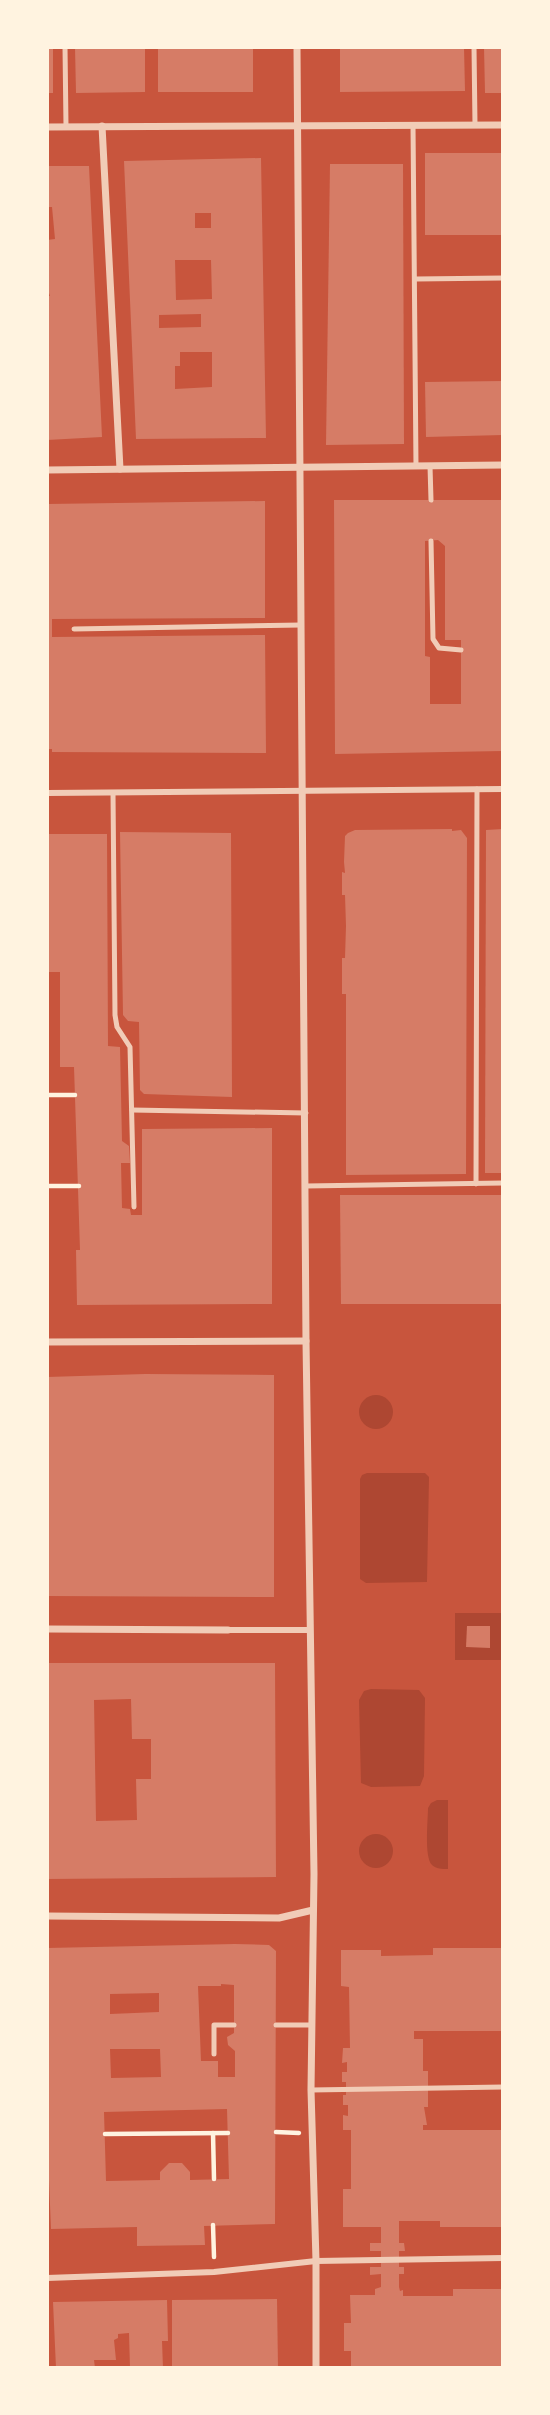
<svg xmlns="http://www.w3.org/2000/svg" width="550" height="2415" font-family="Figtree,sans-serif">
<rect width="100%" height="100%" fill="#c8553d"/>
<g fill="#ae4732">
<circle cx="376" cy="1412" r="17"/>
<path d="M367,1473H425L429,1477L427,1582L366,1583L360,1579V1479L362,1475Z"/>
<rect x="455" y="1613" width="47" height="47"/>
<path d="M371,1689L419,1690L425,1698L424,1776L420,1786L371,1787L361,1783L359,1700L364,1691Z"/>
<path d="M437,1800H448V1869C442,1869 436,1869 432,1865C424,1857 428,1820 428,1808L431,1803Z"/>
<circle cx="376" cy="1851" r="17"/>
</g>
<g fill="#d67c66" fill-rule="evenodd">
<rect x="47" y="47" width="6" height="46"/>
<path d="M75,47H145V92L76,93Z"/>
<rect x="158" y="47" width="95" height="45"/>
<path d="M340,47H464L465,91L340,92Z"/>
<path d="M484,47H503V93H485Z"/>
<rect x="425" y="153" width="78" height="82"/>
<path d="M261,158L266,438L136,439L124,161ZM195,213H211V228H195ZM175,260H211L212,299L176,300ZM201,314V327L159,328V315ZM180,352H212V387L175,389V366H180Z"/>
<path d="M330,164H403L404,444L326,445Z"/>
<path d="M47,166H89L102,437L47,440V296H50L47,287V240L55,239L52,207H47Z"/>
<path d="M503,381V435L426,437L425,382Z"/>
<path d="M334,500H503V751L335,754ZM438,540L445,546V640H461V704H430V657L425,656V541Z"/>
<path d="M265,501V618L52,619V637L265,635L266,753L52,752V749H47V504Z"/>
<path d="M452,829V831L461,830L467,838L466,1174L346,1175V994H342V958H345L346,926L345,895H342V872L345,873L344,862L345,836L348,833L355,830Z"/>
<path d="M503,829V1173H485L486,830Z"/>
<path d="M120,832L231,833L232,1097L144,1094L140,1090L139,1022L128,1021L123,1015Z"/>
<path d="M47,834H107L108,1046L120,1047L122,1141L129,1146L130,1163H121L122,1208L130,1209L131,1215H142V1129L272,1128V1304L77,1305L76,1250H80L74,1067H60V972H47Z"/>
<path d="M340,1195H503V1304H341Z"/>
<path d="M145,1374L274,1375V1597L47,1596V1377Z"/>
<path d="M467,1626H490V1648L466,1647Z"/>
<path d="M47,1663H275L276,1877L47,1879ZM131,1699L132,1739H151V1779H136L137,1820L96,1821L94,1700Z"/>
<path d="M235,1944L269,1945L276,1951L275,2224L204,2226L205,2245L137,2246V2227L51,2229L47,2132V1948ZM221,1984L234,1985V2033L227,2037L228,2045L235,2051V2077H218V2061H201L198,1986H221ZM159,1993V2012L110,2014V1994ZM110,2049H160L161,2077L111,2078ZM227,2109L229,2179L190,2180V2172L182,2163H169L160,2172V2180L106,2181L104,2112Z"/>
<path d="M433,1948H503V2031H414V2039H423V2071H428V2107H424L427,2125H423V2130H503V2227H440V2221H399V2243H404L405,2251H399V2267H404V2274H399V2287L400,2291L403,2290V2296H453V2289H502L503,2368H351V2351H344V2323H351L350,2295H375V2289L381,2287V2274L370,2275V2267H381V2251H370V2243H381V2227H343V2189H351V2130H343V2115L348,2116V2105H343V2095H346V2082H342V2072H347V2062L342,2063L343,2048H350L349,1987L341,1986V1950H381V1956L433,1955Z"/>
<path d="M277,2299L278,2368H172V2300Z"/>
<path d="M167,2300L168,2341H162L163,2368H130L129,2333L118,2334V2338L114,2340L116,2360H94L95,2368H56L53,2302Z"/>
</g>
<g fill="none" stroke-linecap="round" stroke-linejoin="round">
<g stroke="#fff3e0" stroke-width="4.5">
<path d="M47,1095H75"/>
<path d="M47,1186H79"/>
<path d="M276,2132L299,2133"/>
<path d="M213,2133L214,2179"/>
<path d="M105,2134L228,2133"/>
<path d="M213,2225L214,2257"/>
</g>
<g stroke="#f1ccb7" stroke-width="5">
<path d="M65,47L66,126"/>
<path d="M474,47L475,125"/>
<path d="M413,125L416,466"/>
<path d="M416,279L503,278"/>
<path d="M430,466L431,500"/>
<path d="M431,541L433,639L439,648L461,650"/>
<path d="M74,629L301,625"/>
<path d="M113,793L115,1015L117,1027L130,1047L134,1207"/>
<path d="M132,1110L306,1113"/>
<path d="M476,1184L477,789"/>
<path d="M306,1186L503,1183"/>
<path d="M276,2025H311"/>
<path d="M214,2054V2025H234"/>
<path d="M311,2090L503,2087"/>
</g>
<g stroke="#f1ccb7" stroke-width="6">
<path d="M47,793L503,789"/>
<path d="M228,1630H309"/>
<path d="M47,2278L214,2272L316,2261L503,2258"/>
</g>
<g stroke="#f1ccb7" stroke-width="7">
<path d="M297,47L306,1341L314,1874L311,2090L316,2261V2368"/>
<path d="M102,126L120,469"/>
<path d="M47,127L503,125"/>
<path d="M47,470L503,465"/>
<path d="M47,1342L306,1341"/>
<path d="M47,1629L228,1630"/>
<path d="M47,1916L279,1918L313,1910"/>
</g>
</g>
<rect width="550" height="2415" fill="none" stroke="#fff3e0" stroke-width="98"/>
</svg>
